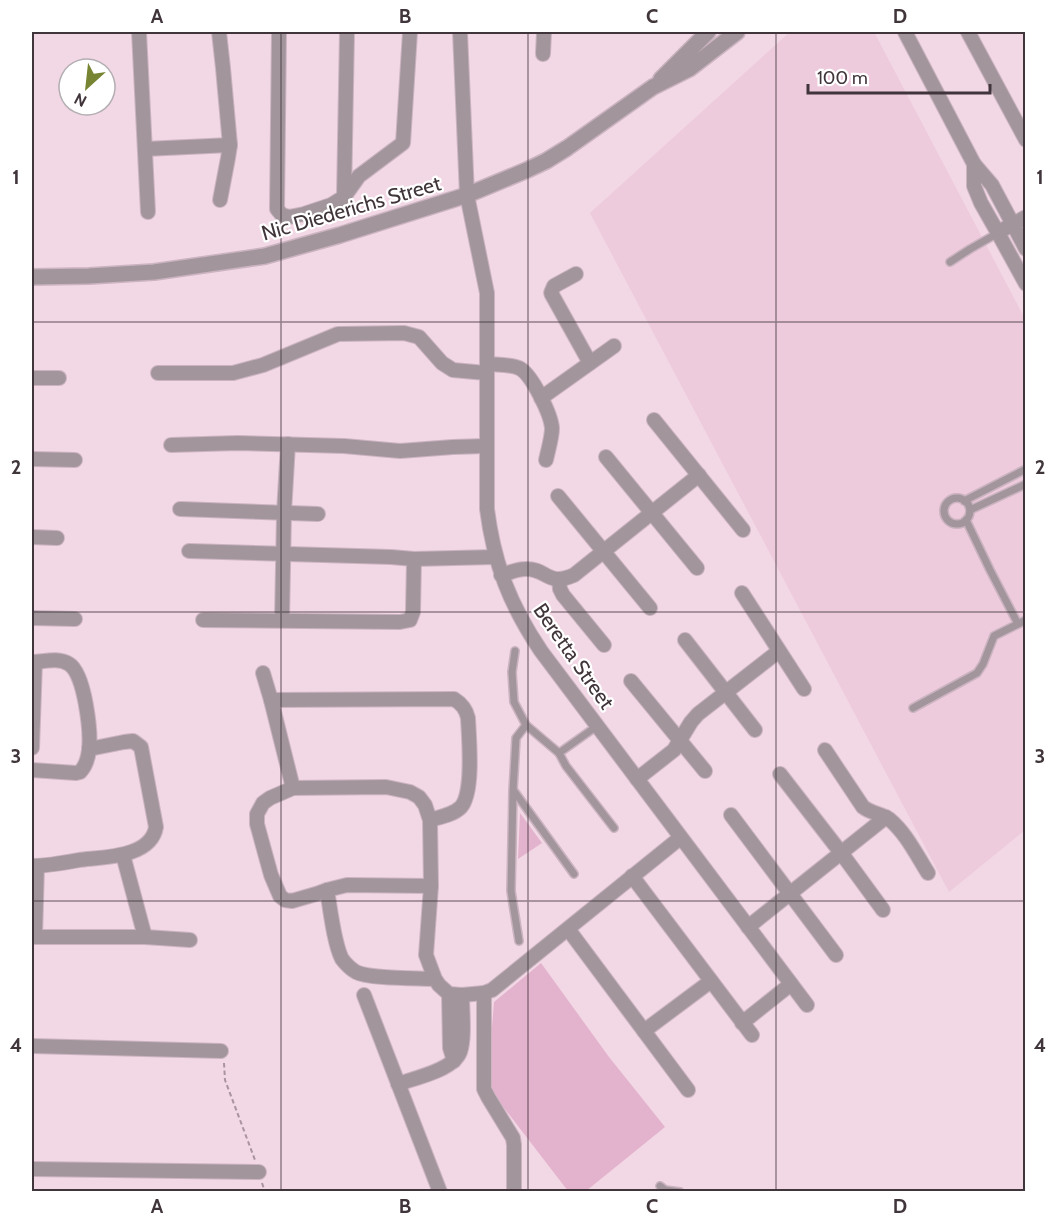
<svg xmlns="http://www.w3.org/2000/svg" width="1057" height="1223" font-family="Cabin,sans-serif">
<rect width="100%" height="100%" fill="#f2d7e5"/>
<path fill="#edcadc" d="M790,32H874L1025,319V830L949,892L590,213Z"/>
<g fill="#e3b3cd">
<path d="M520,813L542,843L518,859Z"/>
<path d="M541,963L609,1057L665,1127L586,1191H568L491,1091L490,1053L494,1002Z"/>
</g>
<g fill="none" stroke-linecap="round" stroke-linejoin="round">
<g stroke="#cbb3c0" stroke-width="10">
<g id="service">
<path d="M950,262L970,249L998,233"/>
<circle cx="957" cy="511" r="13"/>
<path d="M964,501L1026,469"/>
<path d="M970,510L1026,484"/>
<path d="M966,520L990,570L1018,624"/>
<path d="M515,651L512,672L514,702L526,725L559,753L566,766L614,828"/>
<path d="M913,708L977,673L983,664L994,636L1026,620"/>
<path d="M559,753L597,726"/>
<path d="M514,791L574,874"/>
<path d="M519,941L511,891L513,791L516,738L526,725"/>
<path d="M660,1186L665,1190L680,1192"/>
</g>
</g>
<g stroke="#cbb3c0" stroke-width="16">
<g id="minor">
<path d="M139,32L148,212"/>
<path d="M219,32L223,68L230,145L228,158L220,200"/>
<path d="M279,32L277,209L282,215L289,217L304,214L331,205L344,197L359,176L403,143L410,32"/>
<path d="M460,32L467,195L487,293V509C494,564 510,605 541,651L807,1005"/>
<path d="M905,32L974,164L992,185L1026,249"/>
<path d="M968,32L1026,140"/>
<path d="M543,54L544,32"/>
<path d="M145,149L230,145"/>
<path d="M974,164V186L981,203L998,233L1026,284"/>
<path d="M344,197L347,32"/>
<path d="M1004,229L1026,217"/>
<path d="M576,274L554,286L551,293L590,363"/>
<path d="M487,364C497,365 510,364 519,368C532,374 551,415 552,428C552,438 548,450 546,460"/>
<path d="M158,373H233L263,365L338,334L404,333L419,337L442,363L453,370L486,373"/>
<path d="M32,378H59"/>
<path d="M541,398L614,346"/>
<path d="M654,420L743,530"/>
<path d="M171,445L238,443L344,446L400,451L453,447L486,446"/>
<path d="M606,457L697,568"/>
<path d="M32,459L75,460"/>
<path d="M558,496L650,608"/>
<path d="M180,509L318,514"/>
<path d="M32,537L57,538"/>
<path d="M189,551L391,557L414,559L495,557"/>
<path d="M501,575C509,573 517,569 525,569C547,568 547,587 574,575L699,475"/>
<path d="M559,580L560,589L563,595L604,645"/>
<path d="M742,593L804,689"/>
<path d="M32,618L75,619"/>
<path d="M203,620L400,622L410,620L413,612L414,559"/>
<path d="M282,620L284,513L288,444"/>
<path d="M685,640L755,730"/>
<path d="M32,662C43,662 58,657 69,664C85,674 91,732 89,750C88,758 86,766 80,772L76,773L32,770"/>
<path d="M263,673L271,700L293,788"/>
<path d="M631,681L705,771"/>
<path d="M271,700L454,699C462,704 466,709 468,718C469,739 474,792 461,807C453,815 440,817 430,820"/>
<path d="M32,748L35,662"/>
<path d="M825,750L863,807C871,813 881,814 889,819C906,833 916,854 928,873"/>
<path d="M780,774L842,854L883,910"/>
<path d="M637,779L674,750L691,722L698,714L779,651"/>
<path d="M731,815L836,955"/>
<path d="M123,855L145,937"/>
<path d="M32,866C47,866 63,863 79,860C102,857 151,858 156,827L141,747L133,741L124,742L89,749"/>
<path d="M632,876L752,1035"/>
<path d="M327,890L347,885L431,886"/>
<path d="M748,927L886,817"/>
<path d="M568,929L688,1090"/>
<path d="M32,937H145L190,940"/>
<path d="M35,937L37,866"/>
<path d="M435,979C417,978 369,979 356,972C351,969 345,963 342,959C334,944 330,907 327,890L316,894L292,901L285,900L280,896L271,875L257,824V814L263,803L270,798L293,788L386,787L410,792L419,797L425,805L430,820L431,886L426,955L435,979L439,985L449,994L462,995L484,993L492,990L680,838"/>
<path d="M484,993V1089L488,1097L513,1138L514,1145V1192"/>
<path d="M449,994L450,1048L454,1061"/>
<path d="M364,995L440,1192"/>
<path d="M742,1023L791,984"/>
<path d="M644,1031L711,981"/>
<path d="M32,1046L221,1051"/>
<path d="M398,1084C415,1078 453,1070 460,1052C465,1038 462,1010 462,995"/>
<path d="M32,1169L259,1172"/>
</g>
</g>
<g stroke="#cbb3c0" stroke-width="18">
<g id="tertiary">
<path d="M661,79L708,32"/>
<path d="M32,277L89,276L154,272L265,256L340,235L467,195L527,170L546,161L567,148L653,87L689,69L737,32"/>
</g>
</g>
<g stroke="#a9949f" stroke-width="2" stroke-dasharray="4.5 3" stroke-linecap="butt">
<path d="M224,1063L225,1080L255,1160"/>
<path d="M262,1183L265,1192"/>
</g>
<use href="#service" stroke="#a2969c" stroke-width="7"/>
<use href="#minor" stroke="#a2969c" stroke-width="14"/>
<use href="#tertiary" stroke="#a2969c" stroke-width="15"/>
</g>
<path fill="none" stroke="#40353b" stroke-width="1.5" stroke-opacity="0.55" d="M281,32V1192M528,32V1192M776,32V1192M32,322H1026M32,612H1026M32,901H1026"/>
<g text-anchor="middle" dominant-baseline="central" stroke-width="4.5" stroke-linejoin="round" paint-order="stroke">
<g font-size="21" fill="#40353b" stroke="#fff">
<text transform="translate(351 208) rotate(-16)">Nic Diederichs Street</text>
<text transform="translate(574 656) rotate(55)">Beretta Street</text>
</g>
</g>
<rect width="1057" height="1223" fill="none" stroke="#ffffff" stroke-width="66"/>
<g transform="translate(87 87) rotate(207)"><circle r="28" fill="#ffffff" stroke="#b3aeb1" stroke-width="1.5"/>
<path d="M0-4.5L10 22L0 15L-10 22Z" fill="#778431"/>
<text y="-9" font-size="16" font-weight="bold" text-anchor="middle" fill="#40353b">N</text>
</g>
<path d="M808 84v9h182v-9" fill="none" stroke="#40353b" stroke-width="3"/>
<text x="817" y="84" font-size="18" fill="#40353b" stroke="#ffffff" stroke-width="4.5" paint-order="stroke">100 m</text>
<rect x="33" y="33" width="991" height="1157" fill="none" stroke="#40353b" stroke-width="2"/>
<g font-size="20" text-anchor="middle" font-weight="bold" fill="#40353b">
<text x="157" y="23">A</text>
<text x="405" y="23">B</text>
<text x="652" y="23">C</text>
<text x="900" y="23">D</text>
<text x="16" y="184">1</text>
<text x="1040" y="184">1</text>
<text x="16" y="474">2</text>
<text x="1040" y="474">2</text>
<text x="16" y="763">3</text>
<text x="1040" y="763">3</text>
<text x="16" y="1052">4</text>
<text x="1040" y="1052">4</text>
<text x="157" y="1213">A</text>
<text x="405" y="1213">B</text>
<text x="652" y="1213">C</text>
<text x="900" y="1213">D</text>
</g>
</svg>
